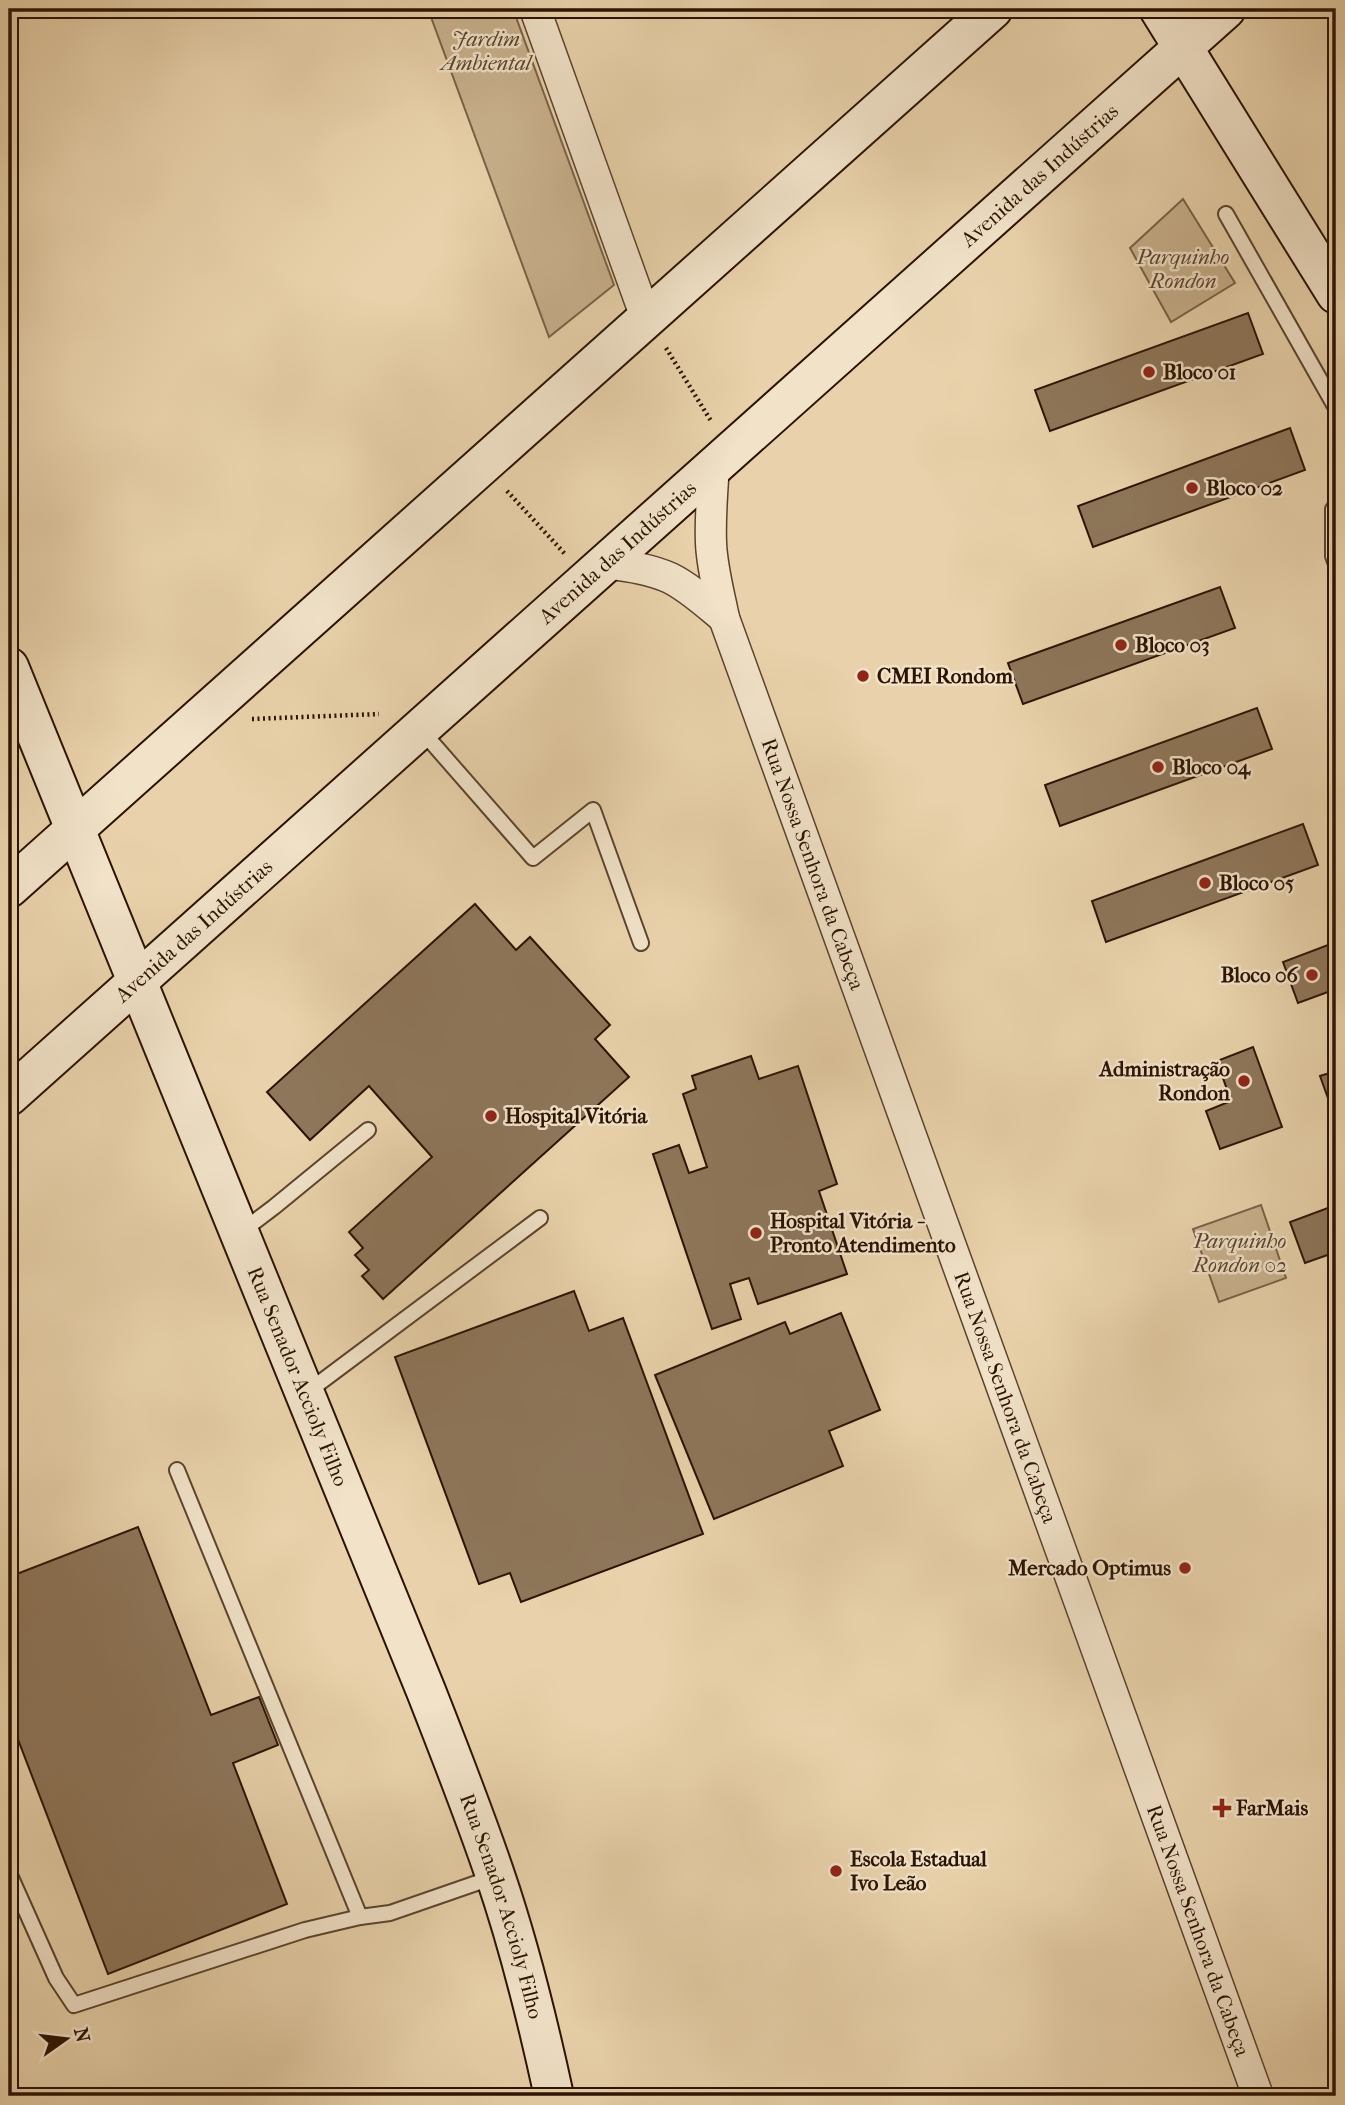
<svg xmlns="http://www.w3.org/2000/svg" width="1345" height="2105" viewBox="0 0 1345 2105" font-family="'IM FELL French Canon',serif">
	<style>
		.green { fill: #c9b28e; stroke: #7a6248; stroke-width: 2 }
		.building { fill: #8e765a; stroke: #2b1303; stroke-width: 2 }
		.lines { fill: none; stroke-linecap: round; stroke-linejoin: round }
		.lane-casing { stroke: #5a432d; stroke-width: 18 }
		.street-casing { stroke: #5a432d; stroke-width: 33 }
		.secondary-casing { stroke: #2b1303; stroke-width: 42 }
		.path { stroke: #2b1303; stroke-width: 4.5; stroke-dasharray: 2 3.5; stroke-linecap: butt }
		.lane { stroke: #f1e2c8; stroke-width: 14 }
		.street { stroke: #f1e2c8; stroke-width: 30 }
		.secondary { stroke: #f1e2c8; stroke-width: 38 }
		.poi-dot { fill: #8f2418; stroke: #f1e2c8; stroke-width: 2.5 }
		.labels { text-anchor: middle; dominant-baseline: central; stroke-width: 5; stroke-linejoin: round; paint-order: stroke }
		.park-label { font-size: 21px; font-style: italic; fill: #5a432d; stroke: #f1e2c8 }
		.street-label { font-size: 21px; fill: #2b1303; stroke: #f1e2c8 }
		.poi-label { font-size: 21px; font-weight: bold; fill: #2b1303; stroke: #f1e2c8; text-anchor: start }
	</style>
	<rect width="100%" height="100%" fill="#e9d2ab"/>
	<filter id="stains"><feTurbulence type="fractalNoise" baseFrequency=".00286" numOctaves="4"/><feColorMatrix values="0 0 0 0 .2 0 0 0 0 .09 0 0 0 0 .02 0 0 0 .5 -.17"/></filter>
	<radialGradient id="worn" r=".72"><stop offset=".6" stop-color="#630" stop-opacity="0"/><stop offset="1" stop-color="#630" stop-opacity=".3"/></radialGradient>
	<!-- green -->
	<g class="green">
		<path d="M 428,9 L 513,9 L 614,285 L 549,337 Z"/>
		<path d="M 1183,199 L 1235,283 L 1171,322 L 1130,248 Z"/>
		<path d="M 1261,1205 L 1286,1278 L 1219,1302 L 1193,1229 Z"/>
	</g>
	<!-- building -->
	<g class="building">
		<path d="M 1248,313 L 1263,354 L 1050,431 L 1035,390 Z"/>
		<path d="M 1290,428 L 1305,470 L 1093,547 L 1078,506 Z"/>
		<path d="M 1220,587 L 1235,628 L 1023,704 L 1008,663 Z"/>
		<path d="M 1257,708 L 1272,749 L 1060,826 L 1045,785 Z"/>
		<path d="M 1303,824 L 1318,865 L 1106,942 L 1092,901 Z"/>
		<path d="M 475,904 L 516,950 L 530,937 L 610,1025 L 595,1039 L 629,1077 L 383,1299 L 362,1276 L 369,1270 L 355,1255 L 363,1248 L 349,1232 L 432,1157 L 369,1086 L 310,1140 L 267,1092 Z"/>
		<path d="M 1336,942 L 1336,989 L 1298,1003 L 1283,962 Z"/>
		<path d="M 1253,1047 L 1282,1127 L 1220,1149 L 1206,1111 L 1231,1101 L 1217,1061 Z"/>
		<path d="M 751,1056 L 759,1079 L 798,1066 L 837,1184 L 819,1191 L 847,1274 L 758,1304 L 749,1278 L 730,1284 L 741,1319 L 712,1329 L 653,1154 L 679,1145 L 689,1173 L 707,1167 L 683,1094 L 696,1089 L 692,1076 Z"/>
		<path d="M 1336,1071 L 1336,1117 L 1335,1118 L 1320,1076 Z"/>
		<path d="M 1336,1205 L 1336,1252 L 1305,1263 L 1290,1222 Z"/>
		<path d="M 574,1291 L 589,1331 L 623,1318 L 703,1534 L 521,1602 L 510,1573 L 479,1584 L 395,1357 Z"/>
		<path d="M 841,1313 L 880,1410 L 829,1431 L 843,1466 L 714,1519 L 655,1375 L 785,1322 L 790,1334 Z"/>
		<path d="M 138,1527 L 211,1715 L 259,1697 L 278,1745 L 233,1763 L 287,1904 L 108,1974 L 9,1716 L 9,1577 Z"/>
	</g>
	<g class="lines">
		<!-- lane casing -->
		<g class="lane-casing">
			<g id="lane">
				<path d="M 1226,214 L 1336,408"/>
				<path d="M 1333,509 L 1333,556 L 1336,564"/>
				<path d="M 421,730 L 533,858 L 593,810 L 641,943"/>
				<path d="M 241,1232 L 274,1207 L 368,1130"/>
				<path d="M 306,1393 L 540,1218"/>
				<path d="M 177,1470 L 360,1917"/>
				<path d="M 9,1873 L 56,1978 L 74,2005 L 305,1930 L 360,1917 L 390,1913 L 494,1877"/>
			</g>
		</g>
		<!-- street casing -->
		<g class="street-casing">
			<g id="street">
				<path d="M 535,9 L 646,318"/>
				<path id="s1" d="M 714,466 C 712,492 710,517 711,543 C 712,568 719,593 724,618 L 1258,2096"/>
				<path d="M 606,563 C 627,566 650,569 670,578 C 690,588 707,604 724,618"/>
			</g>
		</g>
		<!-- secondary casing -->
		<g class="secondary-casing">
			<g id="secondary">
				<path d="M 1159,9 L 1336,294"/>
				<path id="s2" d="M 9,667 L 426,1691 C 450,1752 474,1813 495,1875 C 520,1948 538,2022 554,2096"/>
				<path d="M 9,888 L 993,9"/>
				<path id="s3" d="M 9,1096 L 1226,9"/>
			</g>
		</g>
		<!-- path -->
		<g class="path">
			<path d="M 666,348 L 711,421"/>
			<path d="M 507,491 L 565,554"/>
			<path d="M 252,719 L 379,714"/>
		</g>
		<!-- lane -->
		<use href="#lane" class="lane"/>
		<!-- street -->
		<use href="#street" class="street"/>
		<!-- secondary -->
		<use href="#secondary" class="secondary"/>
	</g>
	<!-- markers -->
	<g class="poi-dot">
		<circle cx="1149" cy="372" r="7"/>
		<circle cx="1192" cy="488" r="7"/>
		<circle cx="1121" cy="645" r="7"/>
		<circle cx="863" cy="676" r="7"/>
		<circle cx="1158" cy="767" r="7"/>
		<circle cx="1205" cy="883" r="7"/>
		<circle cx="1312" cy="975" r="7"/>
		<circle cx="1244" cy="1081" r="7"/>
		<circle cx="491" cy="1116" r="7"/>
		<circle cx="756" cy="1233" r="7"/>
		<circle cx="1185" cy="1568" r="7"/>
		<path d="M1218.5 1797.5h7v7h7v7h-7v7h-7v-7h-7v-7h7z"/>
		<circle cx="836" cy="1871" r="7"/>
	</g>
	<g class="labels">
		<!-- park labels -->
		<g class="park-label">
			<text x="486" y="39">Jardim<tspan x="486" dy="24">Ambiental</tspan></text>
			<text x="1183" y="257">Parquinho<tspan x="1183" dy="24">Rondon</tspan></text>
			<text x="1240" y="1241">Parquinho<tspan x="1240" dy="24">Rondon 02</tspan></text>
		</g>
		<!-- street labels -->
		<g class="street-label">
			<text stroke="none"><textPath href="#s3" startOffset="1382">Avenida das Indústrias</textPath></text>
			<text stroke="none"><textPath href="#s3" startOffset="816">Avenida das Indústrias</textPath></text>
			<text stroke="none"><textPath href="#s1" startOffset="415">Rua Nossa Senhora da Cabeça</textPath></text>
			<text stroke="none"><textPath href="#s3" startOffset="248">Avenida das Indústrias</textPath></text>
			<text stroke="none"><textPath href="#s2" startOffset="766">Rua Senador Accioly Filho</textPath></text>
			<text stroke="none"><textPath href="#s1" startOffset="982">Rua Nossa Senhora da Cabeça</textPath></text>
			<text stroke="none"><textPath href="#s2" startOffset="1334">Rua Senador Accioly Filho</textPath></text>
			<text stroke="none"><textPath href="#s1" startOffset="1549">Rua Nossa Senhora da Cabeça</textPath></text>
		</g>
		<!-- poi labels -->
		<g class="poi-label">
			<text x="1163" y="372">Bloco 01</text>
			<text x="1206" y="488">Bloco 02</text>
			<text x="1135" y="645">Bloco 03</text>
			<text x="877" y="676">CMEI Rondom</text>
			<text x="1172" y="767">Bloco 04</text>
			<text x="1219" y="883">Bloco 05</text>
			<text x="1298" y="975" text-anchor="end">Bloco 06</text>
			<text x="1230" y="1069" text-anchor="end">Administração<tspan x="1230" dy="24">Rondon</tspan></text>
			<text x="505" y="1116">Hospital Vitória</text>
			<text x="770" y="1221">Hospital Vitória -<tspan x="770" dy="24">Pronto Atendimento</tspan></text>
			<text x="1171" y="1568" text-anchor="end">Mercado Optimus</text>
			<text x="1236" y="1808">FarMais</text>
			<text x="850" y="1859">Escola Estadual<tspan x="850" dy="24">Ivo Leão</tspan></text>
		</g>
	</g>
	<!-- margin -->
	<rect width="1345" height="2105" fill="none" stroke="#e9d2ab" stroke-width="35"/>
	<rect x="10" y="10" width="1324" height="2084" fill="none" stroke="#2b1303" stroke-width="3.5"/>
	<rect x="18" y="18" width="1310" height="2070" fill="none" stroke="#2b1303" stroke-width="2"/>
	<!-- north arrow -->
	<g transform="translate(66 2039) rotate(76)" stroke="#f1e2c8" stroke-width="5" paint-order="stroke">
	<path d="M0-5L12 26L0 18L-12 26Z" fill="#2b1303"/>
	<text y="-10" font-size="19" font-weight="bold" text-anchor="middle" fill="#2b1303">N</text>
	</g>
	<rect width="100%" height="100%" filter="url(#stains)"/>
	<rect width="100%" height="100%" fill="url(#worn)"/>
</svg>
